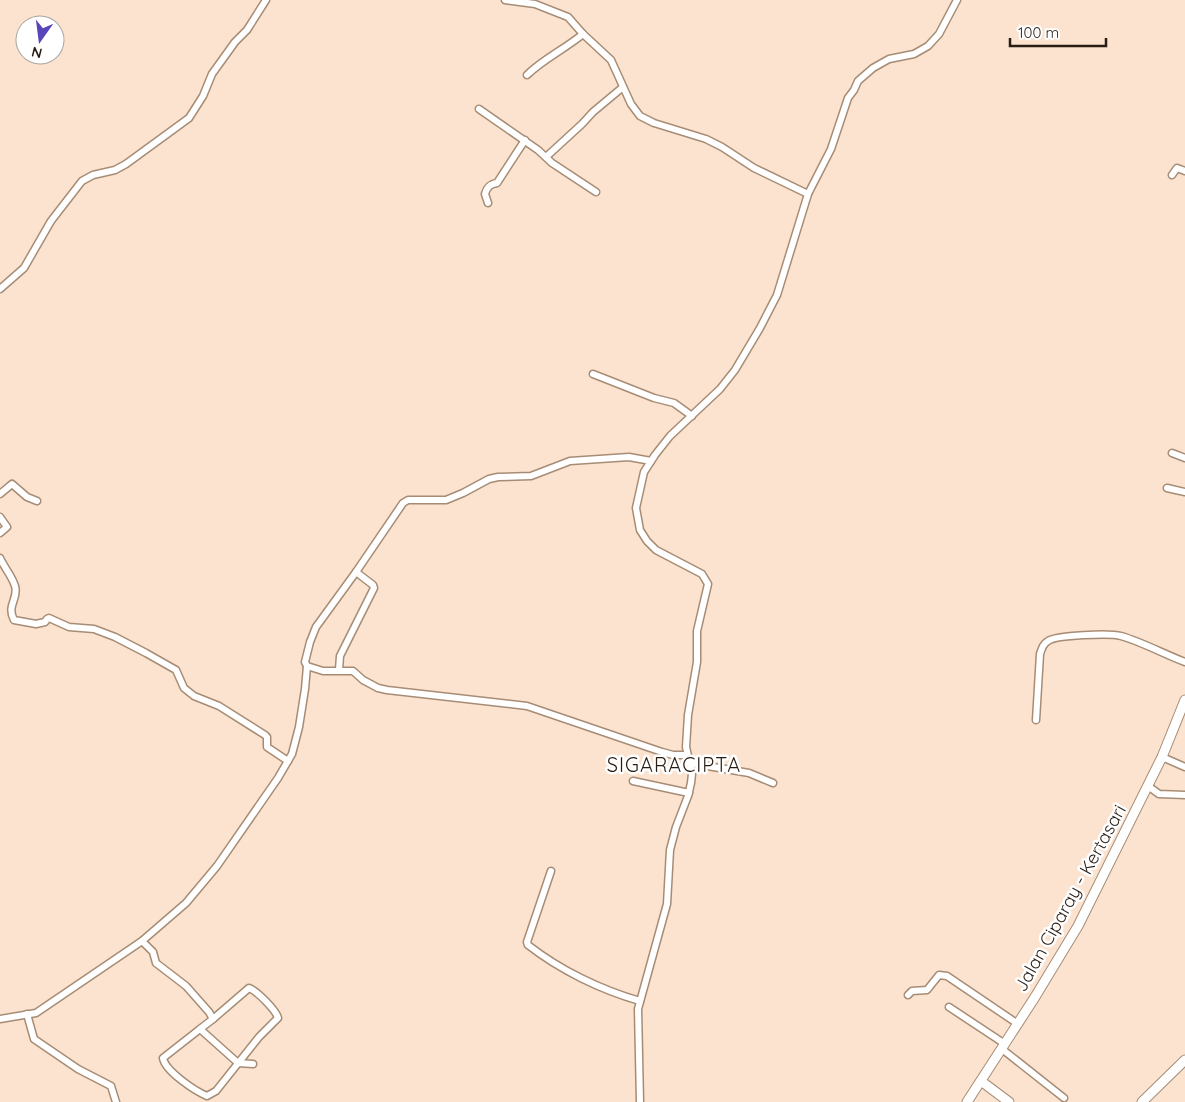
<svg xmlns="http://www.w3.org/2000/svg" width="1185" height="1102" viewBox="0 0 1185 1102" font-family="Quicksand,sans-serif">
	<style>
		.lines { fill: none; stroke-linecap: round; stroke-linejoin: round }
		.street-casing { stroke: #a78c75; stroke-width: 9 }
		.secondary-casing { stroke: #a78c75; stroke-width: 11 }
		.street { stroke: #fff; stroke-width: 6 }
		.secondary { stroke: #fff; stroke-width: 9 }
		.labels { text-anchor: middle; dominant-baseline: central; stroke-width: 5; stroke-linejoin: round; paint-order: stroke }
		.street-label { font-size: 18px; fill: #281d14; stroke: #fff }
		.quarter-label { font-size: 20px; letter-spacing: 1px; fill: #281d14; stroke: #fff }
	</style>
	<rect width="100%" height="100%" fill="#fbe3cf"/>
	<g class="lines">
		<!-- street casing -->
		<g class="street-casing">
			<g id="street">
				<path d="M 505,0 L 535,4 L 568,17 L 583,34 L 611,60 L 631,104 L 640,116 L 654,123 L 706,139 L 722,147 L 754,168 L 808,194"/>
				<path d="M 527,75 C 543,59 565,49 583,34"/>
				<path d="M 479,109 L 538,150 L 552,163 L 596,192"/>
				<path d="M 546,157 L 582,124 L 593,112 L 623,87"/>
				<path d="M 1172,175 L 1177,168 L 1185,171"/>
				<path d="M 488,203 L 485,194 C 487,187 490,184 497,183 L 525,140"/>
				<path d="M 0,289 L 24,268 L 51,221 L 82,181 L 93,175 L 115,170 L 126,164 L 189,118 L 203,96 L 212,74 L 235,42 L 247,30 L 266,0"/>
				<path d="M 593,374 L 654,398 L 674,403 L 692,416"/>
				<path d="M 1172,453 L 1185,458"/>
				<path d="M 1167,488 L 1185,492"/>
				<path d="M 0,494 L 12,484 L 27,497 L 37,501"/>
				<path d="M 0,517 L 7,527 L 0,533"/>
				<path d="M 0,558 C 4,567 12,576 15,586 C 19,599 6,605 14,620 L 36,624 L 45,622 L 47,619 L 49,618 L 69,627 L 94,629 L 115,637 L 146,653 L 176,670 L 184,688 L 194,696 L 219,706 L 265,735 L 267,737 L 267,747 L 288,761"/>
				<path d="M 307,666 L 323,671 L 353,671 L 363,680 L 378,688 L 387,690 L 527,706 L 662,752 L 673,755 L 687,755"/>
				<path d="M 339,670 L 340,656 L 374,588 L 373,585 L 356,572"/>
				<path d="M 1036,720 L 1040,654 C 1042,648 1043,644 1048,641 C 1056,635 1110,633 1121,636 C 1142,642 1164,654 1185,662"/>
				<path d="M 1162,757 L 1185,767"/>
				<path d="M 690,763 L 749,773 L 773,783"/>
				<path d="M 633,781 L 689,793"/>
				<path d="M 1148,786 L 1159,794 L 1185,795"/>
				<path d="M 551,871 L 527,942 L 528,945 C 560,970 601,990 640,1001"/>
				<path d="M 142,941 L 153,952 L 156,963 L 186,986 L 209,1012 L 213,1019 L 200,1029 L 238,1063 L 253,1064"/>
				<path d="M 908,995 L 912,991 L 927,990 L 939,975 L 947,976 L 1018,1024"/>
				<path d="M 949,1007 L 1005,1044"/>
				<path d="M 27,1014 L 34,1039 L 78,1069 L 111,1086 L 116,1102"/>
				<path d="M 0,1019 L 36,1013 L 142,941 L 186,903 L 217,866 L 278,778 L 292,754 L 299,727 L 305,689 L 307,666 L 305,662 L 310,642 L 316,627 L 356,572 L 403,503 L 408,500 L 446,500 L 463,493 L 489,479 L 498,477 L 531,476 L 570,461 L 629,457 L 651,461"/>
				<path d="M 200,1029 L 163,1058 C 165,1071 195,1091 207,1096 L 216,1091 L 259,1037 L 278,1018 C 276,1010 257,991 249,988 L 213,1019"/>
				<path d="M 1002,1049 L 1064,1098"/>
				<path d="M 640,1102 L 638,1009 L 667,904 L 670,850 L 676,827 L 688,796 L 691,783 L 692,774 L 686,747 L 688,715 L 697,662 L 697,631 L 708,584 L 702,574 L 656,550 L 647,541 L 640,530 L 636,508 L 644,472 L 655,455 L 670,436 L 720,389 L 735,370 L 760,328 L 777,295 L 808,194 L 831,149 L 848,98 L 854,90 L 858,81 L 873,68 L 889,59 L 914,54 L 928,46 L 939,34 L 957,0"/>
			</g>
		</g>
		<!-- secondary casing -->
		<g class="secondary-casing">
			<g id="secondary">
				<path d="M 981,1081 L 1009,1102"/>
				<path d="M 967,1102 L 1035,997 L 1078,926 L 1162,757 L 1185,700"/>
				<path d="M 1142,1102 L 1185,1060"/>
			</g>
		</g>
		<!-- street -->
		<use href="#street" class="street"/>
		<!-- secondary -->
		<use href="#secondary" class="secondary"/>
	</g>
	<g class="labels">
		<!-- street labels -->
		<g class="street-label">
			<text transform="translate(1070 898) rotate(-61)">Jalan Ciparay - Kertasari</text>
		</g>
		<!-- quarter labels -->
		<g class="quarter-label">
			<text x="674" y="764">SIGARACIPTA</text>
		</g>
	</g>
	<!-- north arrow -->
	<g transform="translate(40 40) rotate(194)"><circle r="24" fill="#ffffff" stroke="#a9a5a1"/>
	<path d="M0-4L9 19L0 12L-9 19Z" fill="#5944bc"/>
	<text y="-8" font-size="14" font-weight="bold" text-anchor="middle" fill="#281d14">N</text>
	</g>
	<!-- scale -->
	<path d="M1010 38v8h96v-8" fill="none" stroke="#281d14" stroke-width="2.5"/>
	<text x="1018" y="38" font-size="15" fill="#281d14" stroke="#ffffff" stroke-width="4" paint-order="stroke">100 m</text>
</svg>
